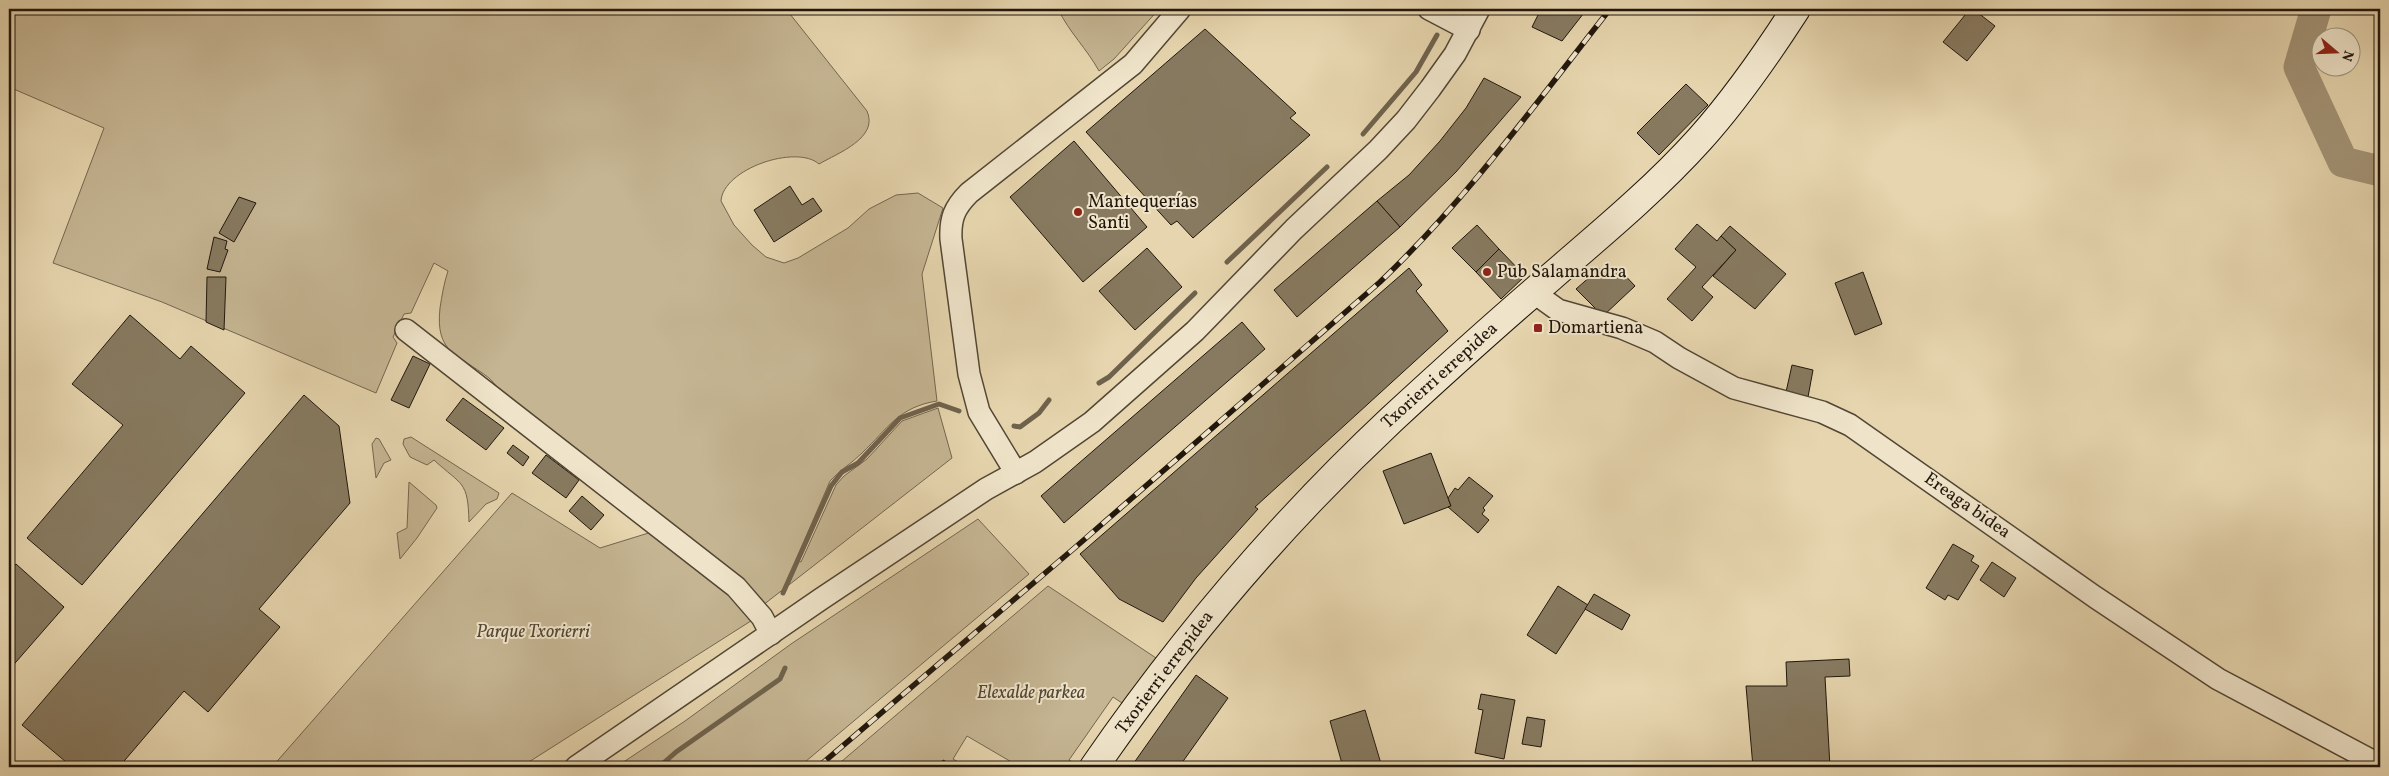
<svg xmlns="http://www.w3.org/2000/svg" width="2389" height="776" viewBox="0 0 2389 776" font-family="Vollkorn,serif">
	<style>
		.green { fill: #c5b592; stroke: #73664f }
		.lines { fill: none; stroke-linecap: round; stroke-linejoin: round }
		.stream { stroke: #6f624c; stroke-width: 5 }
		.river { stroke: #a39477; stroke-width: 31 }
		.building { fill: #877a60; stroke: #21170c }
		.street-casing { stroke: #524634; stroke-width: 24 }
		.secondary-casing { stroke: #21170c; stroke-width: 30 }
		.street { stroke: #efe4ca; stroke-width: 21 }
		.secondary { stroke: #efe4ca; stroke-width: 28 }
		.rail-casing { stroke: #21170c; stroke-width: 5.5 }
		.rail { stroke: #efe4ca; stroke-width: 4; stroke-dasharray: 11; stroke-linecap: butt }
		.poi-dot { fill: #8f2418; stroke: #efe4ca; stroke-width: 2 }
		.labels { text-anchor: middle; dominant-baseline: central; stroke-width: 4; stroke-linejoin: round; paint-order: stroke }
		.poi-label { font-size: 18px; fill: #21170c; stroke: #efe4ca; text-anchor: start }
		.street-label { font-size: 18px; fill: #21170c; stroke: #efe4ca }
		.park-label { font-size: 18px; font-style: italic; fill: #524634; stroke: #efe4ca }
	</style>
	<rect width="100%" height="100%" fill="#e6d5ae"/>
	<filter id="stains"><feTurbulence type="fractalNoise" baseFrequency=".004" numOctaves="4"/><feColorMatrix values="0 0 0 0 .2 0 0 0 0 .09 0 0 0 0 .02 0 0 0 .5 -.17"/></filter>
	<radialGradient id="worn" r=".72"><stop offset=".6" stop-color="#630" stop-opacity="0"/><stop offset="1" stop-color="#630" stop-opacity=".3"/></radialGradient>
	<!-- green -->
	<g class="green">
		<path d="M 9,9 L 786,9 L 867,111 C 879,138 838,153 819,164 C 796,144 723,169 721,201 L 734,225 L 752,245 L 766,257 L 784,263 L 798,258 L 848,228 L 869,209 L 896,195 L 918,193 L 943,208 L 922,274 L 937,401 C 899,407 888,428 862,453 C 852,463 840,470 830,481 L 796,560 L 801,562 L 836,485 L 844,476 L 867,459 L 902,421 L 938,408 L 952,458 L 758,609 L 505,399 C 500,392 495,383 489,378 C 458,354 435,354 440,308 C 442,295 444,283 448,271 L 434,263 L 411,313 L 404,314 L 393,337 L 397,343 L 376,393 L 162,302 L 53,263 L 104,128 L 9,87 Z"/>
		<path d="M 1058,9 L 1159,9 L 1114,59 L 1099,71 C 1087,49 1069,32 1058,9 Z"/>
		<path d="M 411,437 L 499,493 L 497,499 L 486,504 L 469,522 C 468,480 462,486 434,460 L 427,465 L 410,457 L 403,444 L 404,439 Z"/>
		<path d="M 376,438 L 379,439 L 391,460 L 384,463 L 376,478 L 372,444 Z"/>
		<path d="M 409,482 L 436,505 L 437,508 L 417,538 L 400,559 L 397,533 L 407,528 Z"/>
		<path d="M 512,493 L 600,548 L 655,531 L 739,598 L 754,619 L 521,767 L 272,767 Z"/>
		<path d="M 978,519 L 1029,574 L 799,767 L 616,767 L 685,721 L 791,644 Z"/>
		<path d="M 1048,586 L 1159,660 L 1125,705 L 1113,697 L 1069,760 L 1079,767 L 1020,767 L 967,736 L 953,759 L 967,767 L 835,767 Z"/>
	</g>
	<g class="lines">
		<!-- stream -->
		<g class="stream">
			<path d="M 1363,134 L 1416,72 L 1437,35"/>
			<path d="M 1227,262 L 1327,167"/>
			<path d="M 1099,383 L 1109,377 L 1195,293"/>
			<path d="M 1014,426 L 1020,427 L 1039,413 L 1049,400"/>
			<path d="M 783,593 L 831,486 L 842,472 L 858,463 L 900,418 L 939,404 L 959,411"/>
			<path d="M 659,767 L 676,752 L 780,679 L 785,668"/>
		</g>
		<!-- river -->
		<path class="river" d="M 2316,9 L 2299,67 L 2343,162 L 2380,171"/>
	</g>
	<!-- building -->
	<g class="building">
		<path d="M 1541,9 L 1587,9 L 1562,41 L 1532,27 Z"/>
		<path d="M 1970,9 L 1973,9 L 1995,26 L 1967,61 L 1943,42 Z"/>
		<path d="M 1205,29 L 1296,113 L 1290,118 L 1310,135 L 1193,238 L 1177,221 L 1171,225 L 1086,132 Z"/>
		<path d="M 1484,78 L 1521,97 L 1456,172 L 1400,227 L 1377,201 L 1409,175 L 1440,141 L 1466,108 Z"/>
		<path d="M 1686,84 L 1708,105 L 1659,155 L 1637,133 Z"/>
		<path d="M 1074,141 L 1147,227 L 1083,282 L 1010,197 Z"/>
		<path d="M 790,186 L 802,205 L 813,198 L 822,211 L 774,242 L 754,210 Z"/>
		<path d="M 239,197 L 256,203 L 234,242 L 219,233 Z"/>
		<path d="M 1377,201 L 1400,227 L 1297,317 L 1274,290 Z"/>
		<path d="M 1697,224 L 1717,241 L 1721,236 L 1736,250 L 1702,287 L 1713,297 L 1692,321 L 1667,299 L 1696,267 L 1675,249 Z"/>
		<path d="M 1477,225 L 1499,249 L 1476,272 L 1452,248 Z"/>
		<path d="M 1730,226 L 1786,274 L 1755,309 L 1713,276 L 1736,250 L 1721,236 Z"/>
		<path d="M 214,237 L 227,241 L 225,249 L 228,250 L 220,272 L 207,269 Z"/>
		<path d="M 1147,248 L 1182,287 L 1135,330 L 1099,291 Z"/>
		<path d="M 1499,249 L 1525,276 L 1501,299 L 1476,272 Z"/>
		<path d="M 1409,268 L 1422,285 L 1416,291 L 1448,331 L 1255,507 L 1258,509 L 1196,578 L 1163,622 L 1119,599 L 1080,554 Z"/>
		<path d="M 1600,268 L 1609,277 L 1619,269 L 1635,286 L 1603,316 L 1576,289 Z"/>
		<path d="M 1863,272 L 1882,324 L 1855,335 L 1835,283 Z"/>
		<path d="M 207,277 L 226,277 L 224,330 L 206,322 Z"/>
		<path d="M 130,315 L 180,359 L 191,346 L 245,393 L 82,585 L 27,538 L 123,425 L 72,384 Z"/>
		<path d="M 1242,322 L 1265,349 L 1064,523 L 1041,496 Z"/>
		<path d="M 413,356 L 430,364 L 409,408 L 391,400 Z"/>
		<path d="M 1792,365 L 1813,370 L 1808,397 L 1786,392 Z"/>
		<path d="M 304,395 L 339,426 L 350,503 L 259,609 L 280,627 L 208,712 L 184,691 L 119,767 L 72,767 L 22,725 Z"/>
		<path d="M 463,398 L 504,428 L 486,450 L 446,420 Z"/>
		<path d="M 513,445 L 529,457 L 523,466 L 507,453 Z"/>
		<path d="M 1431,453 L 1451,506 L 1404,524 L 1383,471 Z"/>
		<path d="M 546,455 L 579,480 L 566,498 L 532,473 Z"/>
		<path d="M 1469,477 L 1493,496 L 1483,508 L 1485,510 L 1482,514 L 1489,520 L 1478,533 L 1448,507 L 1451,506 L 1448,498 L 1455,488 L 1458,490 Z"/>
		<path d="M 582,496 L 604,515 L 591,530 L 569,511 Z"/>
		<path d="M 1953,544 L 1974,556 L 1971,561 L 1979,566 L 1958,600 L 1948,595 L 1945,600 L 1926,588 Z"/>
		<path d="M 1992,562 L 2016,578 L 2004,597 L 1980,580 Z"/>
		<path d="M 16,564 L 64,607 L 9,670 L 9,572 Z"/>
		<path d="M 1558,586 L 1588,605 L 1556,654 L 1527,635 Z"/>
		<path d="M 1594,594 L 1630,615 L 1622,630 L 1585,609 Z"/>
		<path d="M 1849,659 L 1850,676 L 1825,677 L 1830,767 L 1753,767 L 1746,686 L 1787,686 L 1786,662 Z"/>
		<path d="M 1196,675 L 1228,698 L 1179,767 L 1131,767 Z"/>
		<path d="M 1481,694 L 1515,700 L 1504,759 L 1475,753 L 1483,710 L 1478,709 Z"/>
		<path d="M 1365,710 L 1382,767 L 1343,767 L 1330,721 Z"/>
		<path d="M 1527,717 L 1545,720 L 1541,747 L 1522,744 Z"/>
		<path d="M 943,760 L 956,767 L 939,767 Z"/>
	</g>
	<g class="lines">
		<!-- street casing -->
		<g class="street-casing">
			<g id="street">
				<path d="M 1429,9 L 1469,30"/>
				<path d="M 1533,292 L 1558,310 L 1622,328 L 1655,342 L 1679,358 L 1734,388 L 1822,412 L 1850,425 L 2095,597 L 2218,679 L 2380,765"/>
				<path d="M 406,330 L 736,587 L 762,617 L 771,634"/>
				<path d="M 1016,473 L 979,412 L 969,374 L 951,239 C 950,219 954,208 969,193 L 1133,64 L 1180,9"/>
				<path d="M 576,767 L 821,599 L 986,489 L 1035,462 L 1092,422 L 1195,331 L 1294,229 L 1378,150 L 1406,120 L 1430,89 L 1455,54 L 1479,9"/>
			</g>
		</g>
		<!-- secondary casing -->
		<g class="secondary-casing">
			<path id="secondary" d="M 1094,767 C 1181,641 1280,524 1392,419 C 1444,371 1497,323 1551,277 C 1602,233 1655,189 1700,139 C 1736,99 1767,54 1796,9"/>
		</g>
		<!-- street -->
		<use href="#street" class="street"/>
		<!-- secondary -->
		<use href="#secondary" class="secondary"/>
		<!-- rail casing -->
		<g class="rail-casing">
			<path id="rail" d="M 818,767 L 1078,545 L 1380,282 C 1467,199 1536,103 1610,9"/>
		</g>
		<!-- rail -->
		<use href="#rail" class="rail"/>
	</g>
	<!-- markers -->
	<g class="poi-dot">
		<circle cx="1078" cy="212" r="5"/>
		<circle cx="1487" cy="272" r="5"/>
		<rect x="1533" y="323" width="10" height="10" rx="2.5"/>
	</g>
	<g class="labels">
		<!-- poi labels -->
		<g class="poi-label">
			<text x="1088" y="202">Mantequerías<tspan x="1088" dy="21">Santi</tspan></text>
			<text x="1497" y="272">Pub Salamandra</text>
			<text x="1548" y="328">Domartiena</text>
		</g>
		<!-- street labels -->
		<g class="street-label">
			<text transform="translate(1440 376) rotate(-42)">Txorierri errepidea</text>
			<text transform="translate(1967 506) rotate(35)">Ereaga bidea</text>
			<text transform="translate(1165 673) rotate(-53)">Txorierri errepidea</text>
		</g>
		<!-- park labels -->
		<g class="park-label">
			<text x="533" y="632">Parque Txorierri</text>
			<text x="1031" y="693">Elexalde parkea</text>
		</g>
	</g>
	<!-- margin -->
	<rect width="2389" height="776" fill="none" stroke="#e6d5ae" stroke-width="30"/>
	<rect x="10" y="10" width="2369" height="756" fill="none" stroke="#21170c" stroke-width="2.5"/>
	<rect x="15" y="15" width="2359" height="746" fill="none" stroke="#21170c"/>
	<!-- north arrow -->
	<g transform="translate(2336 52) rotate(109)"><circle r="24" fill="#efe4ca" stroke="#9d927e"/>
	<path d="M0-4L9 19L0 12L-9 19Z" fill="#8f2418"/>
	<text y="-8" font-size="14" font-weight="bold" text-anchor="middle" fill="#21170c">N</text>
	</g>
	<rect width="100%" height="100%" filter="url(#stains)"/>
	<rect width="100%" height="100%" fill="url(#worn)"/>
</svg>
